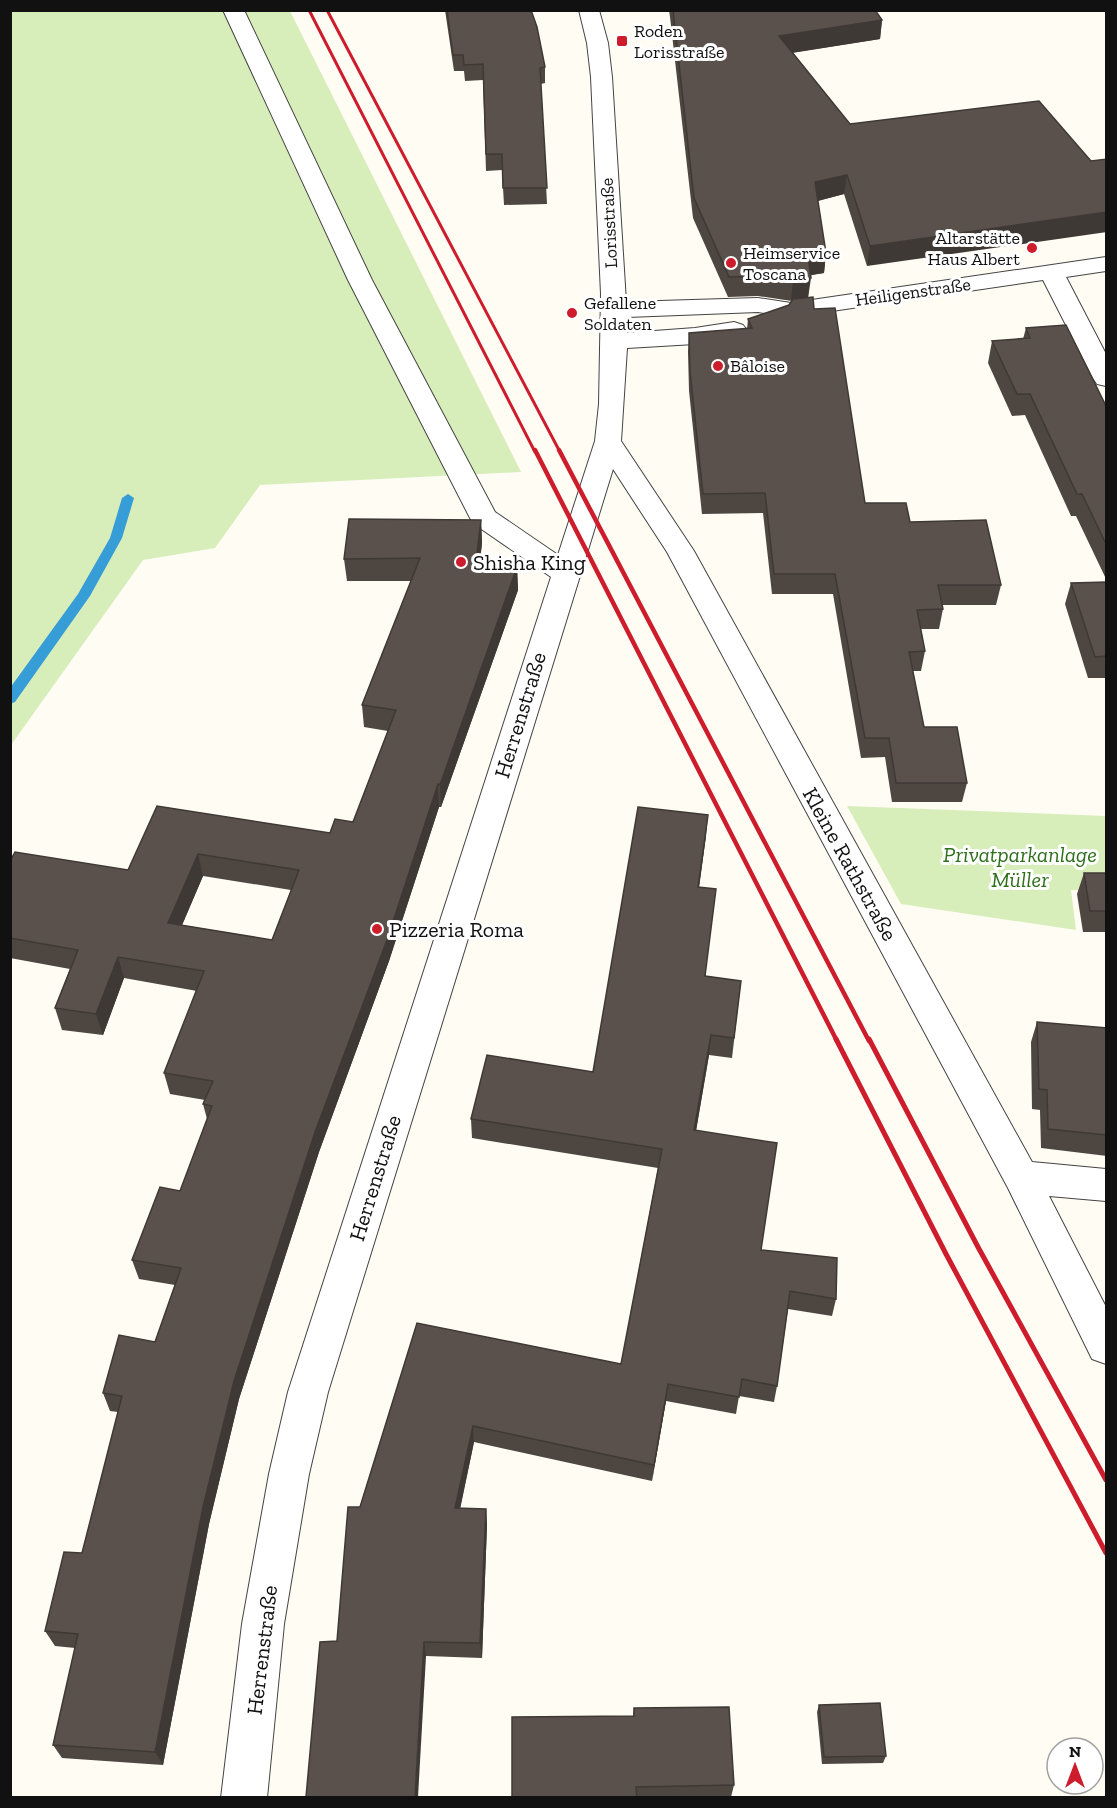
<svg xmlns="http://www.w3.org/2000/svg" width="1117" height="1808" viewBox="0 0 1117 1808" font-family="'Zilla Slab',serif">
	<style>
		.green { fill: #d7eeba }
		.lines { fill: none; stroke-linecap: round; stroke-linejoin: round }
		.stream { fill: #369dd7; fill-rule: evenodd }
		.minor-casing { stroke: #444; stroke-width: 2 }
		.minor { fill: #fff; fill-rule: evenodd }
		.rail-far2 { stroke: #cd1d2c; stroke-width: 3 }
		.rail-far1 { stroke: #cd1d2c; stroke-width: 4.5 }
		.rail { stroke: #cd1d2c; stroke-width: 5 }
		.wall { fill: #4d4641; fill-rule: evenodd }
		.shaded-wall { fill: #3f3935 }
		.building { fill: #5a514c; stroke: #3f3935; stroke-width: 1.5; fill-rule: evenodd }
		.poi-dot { fill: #cd1d2c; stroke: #fff; stroke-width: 2 }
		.labels { text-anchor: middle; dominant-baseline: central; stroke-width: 6; stroke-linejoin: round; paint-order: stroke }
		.far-poi-label { font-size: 18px; fill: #111; stroke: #fff; text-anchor: start }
		.far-street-label { font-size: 18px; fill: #111; stroke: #fff }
		.poi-label { font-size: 22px; fill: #111; stroke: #fff; text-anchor: start }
		.street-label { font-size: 22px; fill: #111; stroke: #fff }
		.park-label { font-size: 22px; font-style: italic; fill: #2f6f1a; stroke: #fff }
	</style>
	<rect width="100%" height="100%" fill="#fffcf4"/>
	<!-- green -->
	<g class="green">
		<path d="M 11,11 L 290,11 L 521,472 L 260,485 L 215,548 L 143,560 L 11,745 Z"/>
		<path d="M 847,806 L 1106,816 L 1106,891 L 1071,890 L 1076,930 L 901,904 Z"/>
	</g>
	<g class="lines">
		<!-- stream -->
		<path class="stream" d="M 128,494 L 134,498 L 122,538 L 90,596 L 15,702 L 10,704 L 10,688 L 78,594 L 110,538 L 122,498 Z"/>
		<!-- minor casing -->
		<g class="minor-casing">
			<path id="minor" d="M 223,10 L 244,10 L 372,280 L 495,512 L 558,555 L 595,441 L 599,404 L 601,294 L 591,77 L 587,43 L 579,10 L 599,10 L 608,43 L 612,77 L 626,302 L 758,298 L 791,303 L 1106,257 L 1106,271 L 1066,277 L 1106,354 L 1106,386 L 1097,384 L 1093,378 L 1043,280 L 791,317 L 758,312 L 627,317 L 627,333 L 695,328 L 734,322 L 743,325 L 747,330 L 743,335 L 695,344 L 627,348 L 621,441 L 694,551 L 1032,1162 L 1106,1169 L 1106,1201 L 1049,1196 L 1106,1307 L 1106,1364 L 1092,1359 L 1008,1188 L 667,552 L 613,469 L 328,1392 L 309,1474 L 284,1624 L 267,1798 L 221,1798 L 242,1624 L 269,1474 L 288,1392 L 551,577 L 474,524 L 470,518 L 348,280 Z"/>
		</g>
		<!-- minor -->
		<use href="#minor" class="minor"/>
		<!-- rail-far2 -->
		<g class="rail-far2">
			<path d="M 309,10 L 535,452"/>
			<path d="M 327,10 L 560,452"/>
		</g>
		<!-- rail-far1 -->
		<g class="rail-far1">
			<path d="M 535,450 L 837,1041"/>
			<path d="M 559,450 L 869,1041"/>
		</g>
		<!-- rail -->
		<g class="rail">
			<path d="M 836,1039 L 946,1254 L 1106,1553"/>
			<path d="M 869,1039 L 978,1247 L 1106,1480"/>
		</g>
	</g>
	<!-- wall -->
	<g class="wall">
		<path d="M 445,10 L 531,10 L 545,67 L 545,83 L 541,84 L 547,204 L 504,205 L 502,170 L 486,171 L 483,80 L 465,81 L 464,71 L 454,71 Z"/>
		<path d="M 669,10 L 875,10 L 882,20 L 880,39 L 792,53 L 850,124 L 1039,101 L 867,266 L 844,194 L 818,201 L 826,253 L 824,273 L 810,275 L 808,297 L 814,309 L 865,503 L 910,522 L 1001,585 L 996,605 L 942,605 L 943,609 L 939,629 L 921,629 L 925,651 L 921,671 L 913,671 L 924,727 L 967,783 L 962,802 L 892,802 L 885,757 L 861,758 L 833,594 L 772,594 L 763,513 L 702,514 L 689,391 L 688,352 L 689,333 L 747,329 L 748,319 L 789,305 L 792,301 L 758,296 L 728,297 L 693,218 L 670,17 Z"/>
		<path d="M 1026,328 L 1107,408 L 1107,581 L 1076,516 L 1071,516 L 1025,415 L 1012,416 L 988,363 L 992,341 L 1023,339 Z"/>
		<path d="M 481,520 L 482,543 L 480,562 L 517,567 L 518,590 L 441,807 L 439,807 L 389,961 L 319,1152 L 239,1399 L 209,1524 L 163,1765 L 62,1758 L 53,1745 L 75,1648 L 55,1646 L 45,1631 L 82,1553 L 118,1412 L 110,1411 L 103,1393 L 155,1342 L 175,1285 L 139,1279 L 132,1260 L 180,1191 L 207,1119 L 203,1104 L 205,1100 L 170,1094 L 164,1073 L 197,991 L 124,978 L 103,1035 L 62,1030 L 55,1008 L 70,969 L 10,958 L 10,861 L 128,870 L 157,806 L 330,833 L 353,822 L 388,731 L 364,727 L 362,705 L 411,581 L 347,581 L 344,559 ZM 203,876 L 291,890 L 272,940 L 182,925 Z"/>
		<path d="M 1107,582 L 1107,678 L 1088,678 L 1065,604 L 1071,583 Z"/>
		<path d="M 706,836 L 699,888 L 706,976 L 741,981 L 732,1058 L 709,1055 L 696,1130 L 761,1250 L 836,1299 L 832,1316 L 788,1309 L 777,1386 L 774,1402 L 739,1396 L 736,1414 L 666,1401 L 652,1481 L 474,1442 L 460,1508 L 486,1509 L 487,1525 L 482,1658 L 426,1656 L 337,1641 L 360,1507 L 417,1323 L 621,1364 L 658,1168 L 472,1138 L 471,1119 L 593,1072 Z"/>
		<path d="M 1084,873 L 1107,873 L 1107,932 L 1083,932 L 1077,894 Z"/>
		<path d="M 1037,1022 L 1107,1028 L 1107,1156 L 1041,1148 L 1040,1110 L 1032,1109 L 1031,1042 Z"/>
		<path d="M 819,1705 L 886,1756 L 883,1763 L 822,1764 L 817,1712 Z"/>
		<path d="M 634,1708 L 734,1785 L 731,1797 L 512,1797 L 633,1716 Z"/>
	</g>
	<!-- shaded-wall -->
	<g class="shaded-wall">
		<path d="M 882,20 L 880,39 L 777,55 L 779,36 Z"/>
		<path d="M 847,175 L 844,194 L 813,202 L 815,182 Z"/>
		<path d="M 1107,212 L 1107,232 L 867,266 L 870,246 Z"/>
		<path d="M 826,253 L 824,273 L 806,276 L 808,256 Z"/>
		<path d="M 811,278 L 808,298 L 791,301 L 793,281 Z"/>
		<path d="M 481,520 L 482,543 L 477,584 L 476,561 Z"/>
		<path d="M 517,567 L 518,590 L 441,807 L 440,785 Z"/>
		<path d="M 438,784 L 439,807 L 389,961 L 319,1152 L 239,1399 L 209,1524 L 163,1765 L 155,1752 L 203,1507 L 234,1381 L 315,1132 Z"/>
		<path d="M 708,815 L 706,836 L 696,908 L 698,887 Z"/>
		<path d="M 198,854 L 203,876 L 174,944 L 168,923 Z"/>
		<path d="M 118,957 L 124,978 L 103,1035 L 96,1014 Z"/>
		<path d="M 711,1035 L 709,1055 L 693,1149 L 694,1130 Z"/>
		<path d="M 668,1384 L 666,1401 L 652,1481 L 654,1465 Z"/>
		<path d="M 473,1426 L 474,1442 L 457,1524 L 455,1508 Z"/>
		<path d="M 486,1509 L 487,1525 L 482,1658 L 480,1643 Z"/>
		<path d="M 424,1642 L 426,1656 L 418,1797 L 415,1797 Z"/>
	</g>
	<!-- building -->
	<g class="building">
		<path d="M 447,10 L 531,10 L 537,27 L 545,67 L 540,68 L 547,188 L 503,188 L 502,154 L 486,154 L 483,64 L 464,65 L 463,55 L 453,55 Z"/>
		<path d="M 673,10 L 875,10 L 882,20 L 779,36 L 850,124 L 1039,101 L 1091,161 L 1107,159 L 1107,212 L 870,246 L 847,175 L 815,182 L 826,253 L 808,256 L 811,278 L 793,281 L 760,276 L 729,277 L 694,198 Z"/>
		<path d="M 813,297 L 814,309 L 835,308 L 865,503 L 906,503 L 910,522 L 986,520 L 1001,585 L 938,585 L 943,609 L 917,610 L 925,651 L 909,652 L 924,727 L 957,727 L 967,783 L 896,783 L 889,738 L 865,738 L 835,574 L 774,574 L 765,493 L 703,494 L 690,371 L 689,333 L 752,328 L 748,319 L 789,305 L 793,299 Z"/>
		<path d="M 1066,325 L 1107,408 L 1107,546 L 1082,494 L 1077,494 L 1030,394 L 1017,394 L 992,341 L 1030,338 L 1026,328 Z"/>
		<path d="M 349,519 L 481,520 L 476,561 L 517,567 L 440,785 L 438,784 L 387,940 L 315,1132 L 234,1381 L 203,1507 L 155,1752 L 53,1745 L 78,1634 L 45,1631 L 64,1552 L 82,1553 L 122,1396 L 103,1393 L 119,1335 L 155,1342 L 181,1268 L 132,1260 L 160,1187 L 180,1191 L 212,1106 L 203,1104 L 213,1081 L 164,1073 L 204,971 L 118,957 L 96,1014 L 55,1008 L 78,950 L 10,938 L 10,861 L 15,852 L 128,870 L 157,806 L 330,833 L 335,819 L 353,822 L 396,710 L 362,705 L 420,558 L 344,559 ZM 198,854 L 299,870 L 272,940 L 168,923 Z"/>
		<path d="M 1107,582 L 1107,656 L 1095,657 L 1071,583 Z"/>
		<path d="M 638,807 L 708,815 L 698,887 L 716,889 L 705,976 L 741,981 L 734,1038 L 711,1035 L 694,1130 L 777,1143 L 761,1250 L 837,1258 L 836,1299 L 790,1291 L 777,1386 L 742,1379 L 739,1397 L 668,1384 L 654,1465 L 473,1426 L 455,1508 L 486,1509 L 480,1643 L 424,1642 L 415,1797 L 306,1797 L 320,1642 L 337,1641 L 348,1507 L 360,1507 L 417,1323 L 621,1364 L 662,1149 L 471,1119 L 487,1055 L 593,1072 Z"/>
		<path d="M 1084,873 L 1107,873 L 1107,911 L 1090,911 Z"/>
		<path d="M 1037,1022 L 1107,1028 L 1107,1135 L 1048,1129 L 1047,1090 L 1039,1089 Z"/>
		<path d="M 880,1703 L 886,1756 L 824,1757 L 819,1705 Z"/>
		<path d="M 729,1707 L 734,1785 L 636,1787 L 637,1797 L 512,1797 L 512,1717 L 634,1716 L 634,1708 Z"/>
	</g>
	<!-- markers -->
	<g class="poi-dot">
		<rect x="616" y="35" width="12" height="12" rx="3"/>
		<circle cx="1032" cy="248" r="6"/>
		<circle cx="731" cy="263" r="6"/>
		<circle cx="572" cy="313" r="6"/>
		<circle cx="718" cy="366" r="6"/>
		<circle cx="461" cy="562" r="6"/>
		<circle cx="377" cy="929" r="6"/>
	</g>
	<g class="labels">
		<!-- far-poi labels -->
		<g class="far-poi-label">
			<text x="634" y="31">Roden<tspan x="634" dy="21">Lorisstraße</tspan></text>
			<text x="1020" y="238" text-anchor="end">Altarstätte<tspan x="1020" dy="21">Haus Albert</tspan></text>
			<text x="743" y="253">Heimservice<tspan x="743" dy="21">Toscana</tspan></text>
			<text x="584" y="303">Gefallene<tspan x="584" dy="21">Soldaten</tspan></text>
			<text x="730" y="366">Bâloise</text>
		</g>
		<!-- far-street labels -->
		<g class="far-street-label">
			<text transform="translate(609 223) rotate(-93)">Lorisstraße</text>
			<text transform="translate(913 292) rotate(-8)">Heiligenstraße</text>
		</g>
		<!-- poi labels -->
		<g class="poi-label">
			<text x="473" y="562">Shisha King</text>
			<text x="389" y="929">Pizzeria Roma</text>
		</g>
		<!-- street labels -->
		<g class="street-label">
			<text transform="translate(520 715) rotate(-73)">Herrenstraße</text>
			<text transform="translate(850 864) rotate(61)">Kleine Rathstraße</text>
			<text transform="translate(375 1178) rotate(-73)">Herrenstraße</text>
			<text transform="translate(262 1650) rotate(-83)">Herrenstraße</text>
		</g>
		<!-- park labels -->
		<g class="park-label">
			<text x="1020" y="854">Privatparkanlage<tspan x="1020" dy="25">Müller</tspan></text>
		</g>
	</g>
	<!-- border -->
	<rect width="1117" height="1808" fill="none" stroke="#111111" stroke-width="24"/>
	<!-- north arrow -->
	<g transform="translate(1075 1766)"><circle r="28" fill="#ffffff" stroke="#a0a0a0" stroke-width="1.5"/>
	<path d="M0-4.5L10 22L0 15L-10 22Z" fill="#cd1d2c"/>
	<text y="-9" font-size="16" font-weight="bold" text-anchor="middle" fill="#111111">N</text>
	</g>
</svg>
